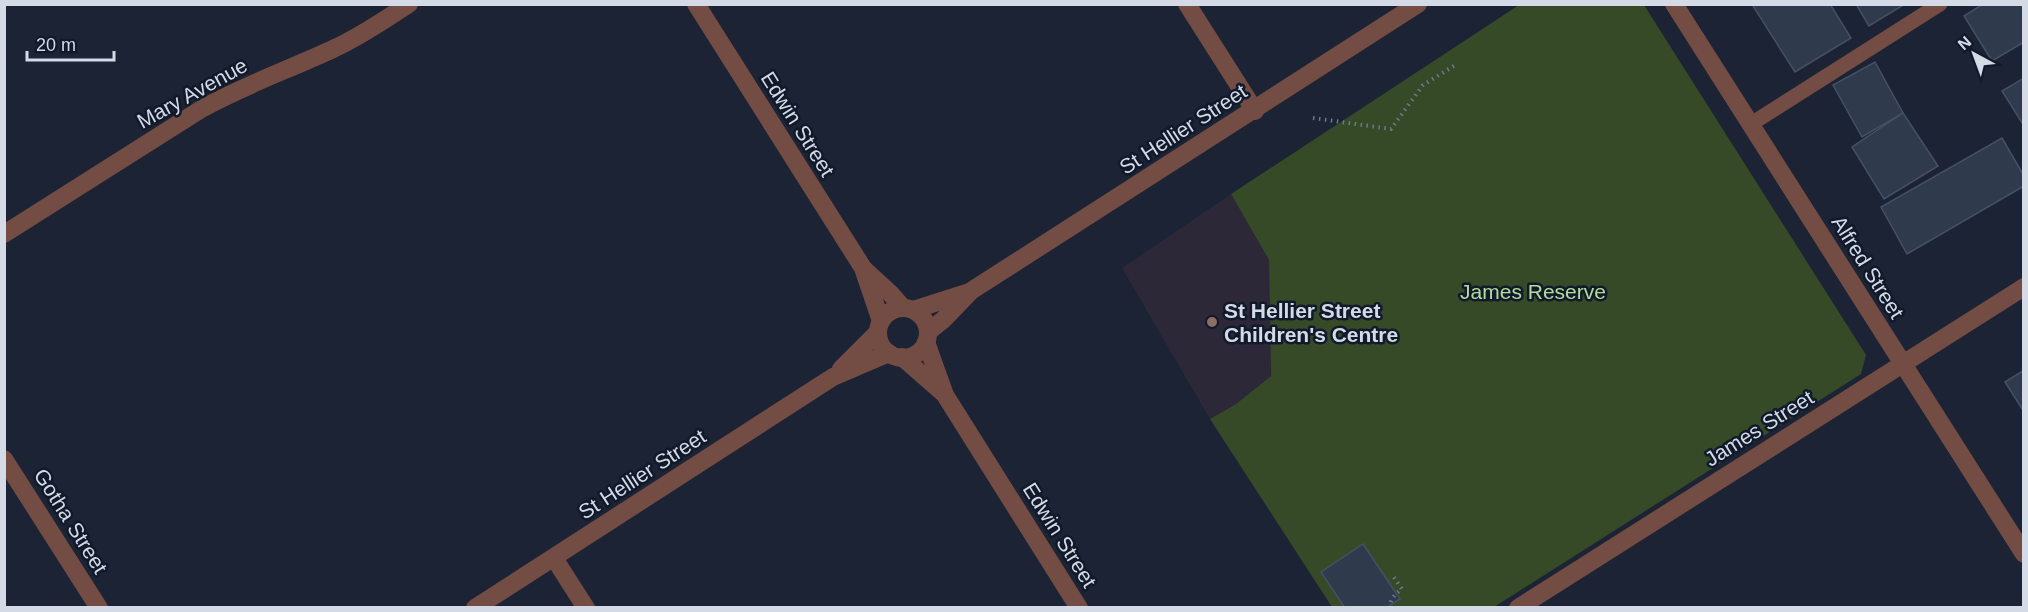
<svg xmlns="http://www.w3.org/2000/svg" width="2028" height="612" viewBox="0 0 2028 612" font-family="Arial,sans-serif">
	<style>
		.education { fill: #2c2838 }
		.green { fill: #364a28 }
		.building { fill: #303a4d; stroke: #465065; stroke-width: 1.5 }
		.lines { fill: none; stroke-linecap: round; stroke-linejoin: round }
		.path { stroke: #717887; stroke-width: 4; stroke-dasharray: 1.5 4.5; stroke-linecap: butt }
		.lane { stroke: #734c43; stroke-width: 15 }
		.street { stroke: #734c43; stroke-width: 18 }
		.education-dot { fill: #8d6e63; stroke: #111a2b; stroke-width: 2 }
		.labels { text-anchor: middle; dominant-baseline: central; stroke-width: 5; stroke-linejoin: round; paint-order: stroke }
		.street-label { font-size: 21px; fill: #d4dae6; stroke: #111a2b }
		.park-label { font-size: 21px; fill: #b4db9c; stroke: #111a2b }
		.poi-label { font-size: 21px; font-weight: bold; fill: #d4dae6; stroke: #111a2b; text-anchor: start }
	</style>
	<rect width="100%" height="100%" fill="#1b2335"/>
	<!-- education -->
	<path class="education" d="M 1231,194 L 1269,260 L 1271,376 L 1236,404 L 1210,419 L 1122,268 Z"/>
	<!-- green -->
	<path class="green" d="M 1519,5 L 1644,5 L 1866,355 L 1861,374 L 1494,607 L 1332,607 L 1210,419 L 1236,404 L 1271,376 L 1269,260 L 1231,194 Z"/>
	<!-- building -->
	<g class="building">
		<path d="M 1756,4 L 1830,4 L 1851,38 L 1795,72 L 1753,6 Z"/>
		<path d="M 1856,4 L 1905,4 L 1869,26 Z"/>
		<path d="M 1983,4 L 2024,4 L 2024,42 L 1992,61 L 1964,16 Z"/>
		<path d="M 1875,62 L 1903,113 L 1862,137 L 1833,85 Z"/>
		<path d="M 2024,78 L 2024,126 L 2002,91 Z"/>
		<path d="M 1903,113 L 1938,166 L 1884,199 L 1852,147 Z"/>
		<path d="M 2002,138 L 2024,176 L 2024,186 L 1907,254 L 1881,207 Z"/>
		<path d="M 2024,370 L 2024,412 L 2005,382 Z"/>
		<path d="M 1363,544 L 1400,599 L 1386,608 L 1345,608 L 1321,572 Z"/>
	</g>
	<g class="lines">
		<!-- path -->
		<g class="path">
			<path d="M 1313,118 L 1391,129 L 1423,85 L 1457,64"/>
			<path d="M 1390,608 C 1390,599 1395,594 1402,589 L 1393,576"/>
		</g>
		<!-- lane -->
		<path class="lane" d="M 1751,124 L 1940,4"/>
		<!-- street -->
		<g class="street">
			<path d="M 696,4 L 863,268 L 881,321"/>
			<path d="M 1187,4 L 1255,111"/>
			<path d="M 1674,4 L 2024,554"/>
			<path d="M 4,234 L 203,108 C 245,85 290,69 333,49 C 360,37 384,20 409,4"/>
			<path d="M 865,270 L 890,293 L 903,308"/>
			<circle cx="903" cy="333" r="25"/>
			<path d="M 913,310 L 966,293"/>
			<path d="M 928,332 L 943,320 L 971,291 L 1418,4"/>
			<path d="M 926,342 L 945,395 L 1079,608"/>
			<path d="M 902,357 L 942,392"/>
			<path d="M 841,369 L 878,332"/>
			<path d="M 4,459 L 99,608"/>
			<path d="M 554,558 L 586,608"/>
			<path d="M 475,608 L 833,377 L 889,353"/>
			<path d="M 1518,608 L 2024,287"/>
		</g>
	</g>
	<!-- markers -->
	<circle class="education-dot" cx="1212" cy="322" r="6"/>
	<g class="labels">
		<!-- street labels -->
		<g class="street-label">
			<text transform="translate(192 93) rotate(-29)">Mary Avenue</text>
			<text transform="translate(798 124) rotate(58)">Edwin Street</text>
			<text transform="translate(1183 129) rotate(-33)">St Hellier Street</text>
			<text transform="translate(1868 267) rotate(58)">Alfred Street</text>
			<text transform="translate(1759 428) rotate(-32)">James Street</text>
			<text transform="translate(642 474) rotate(-33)">St Hellier Street</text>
			<text transform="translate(71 521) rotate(58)">Gotha Street</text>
			<text transform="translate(1060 535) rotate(58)">Edwin Street</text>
		</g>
		<!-- park labels -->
		<g class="park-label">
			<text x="1533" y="291">James Reserve</text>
		</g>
		<!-- poi labels -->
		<g class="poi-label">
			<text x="1224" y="310">St Hellier Street<tspan x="1224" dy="24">Children's Centre</tspan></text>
		</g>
	</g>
	<!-- border -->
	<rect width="2028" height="612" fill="none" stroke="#d4dae6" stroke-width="12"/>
	<!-- north arrow -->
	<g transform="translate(1974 54) rotate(319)" stroke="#111a2b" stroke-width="4.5" paint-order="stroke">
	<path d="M0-4.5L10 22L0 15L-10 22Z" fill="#d4dae6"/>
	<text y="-9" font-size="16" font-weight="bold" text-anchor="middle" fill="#d4dae6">N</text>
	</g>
	<!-- scale -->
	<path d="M27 51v9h87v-9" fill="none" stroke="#d4dae6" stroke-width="3"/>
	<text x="36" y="51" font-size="18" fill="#d4dae6" stroke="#111a2b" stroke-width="4.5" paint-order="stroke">20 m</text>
</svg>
